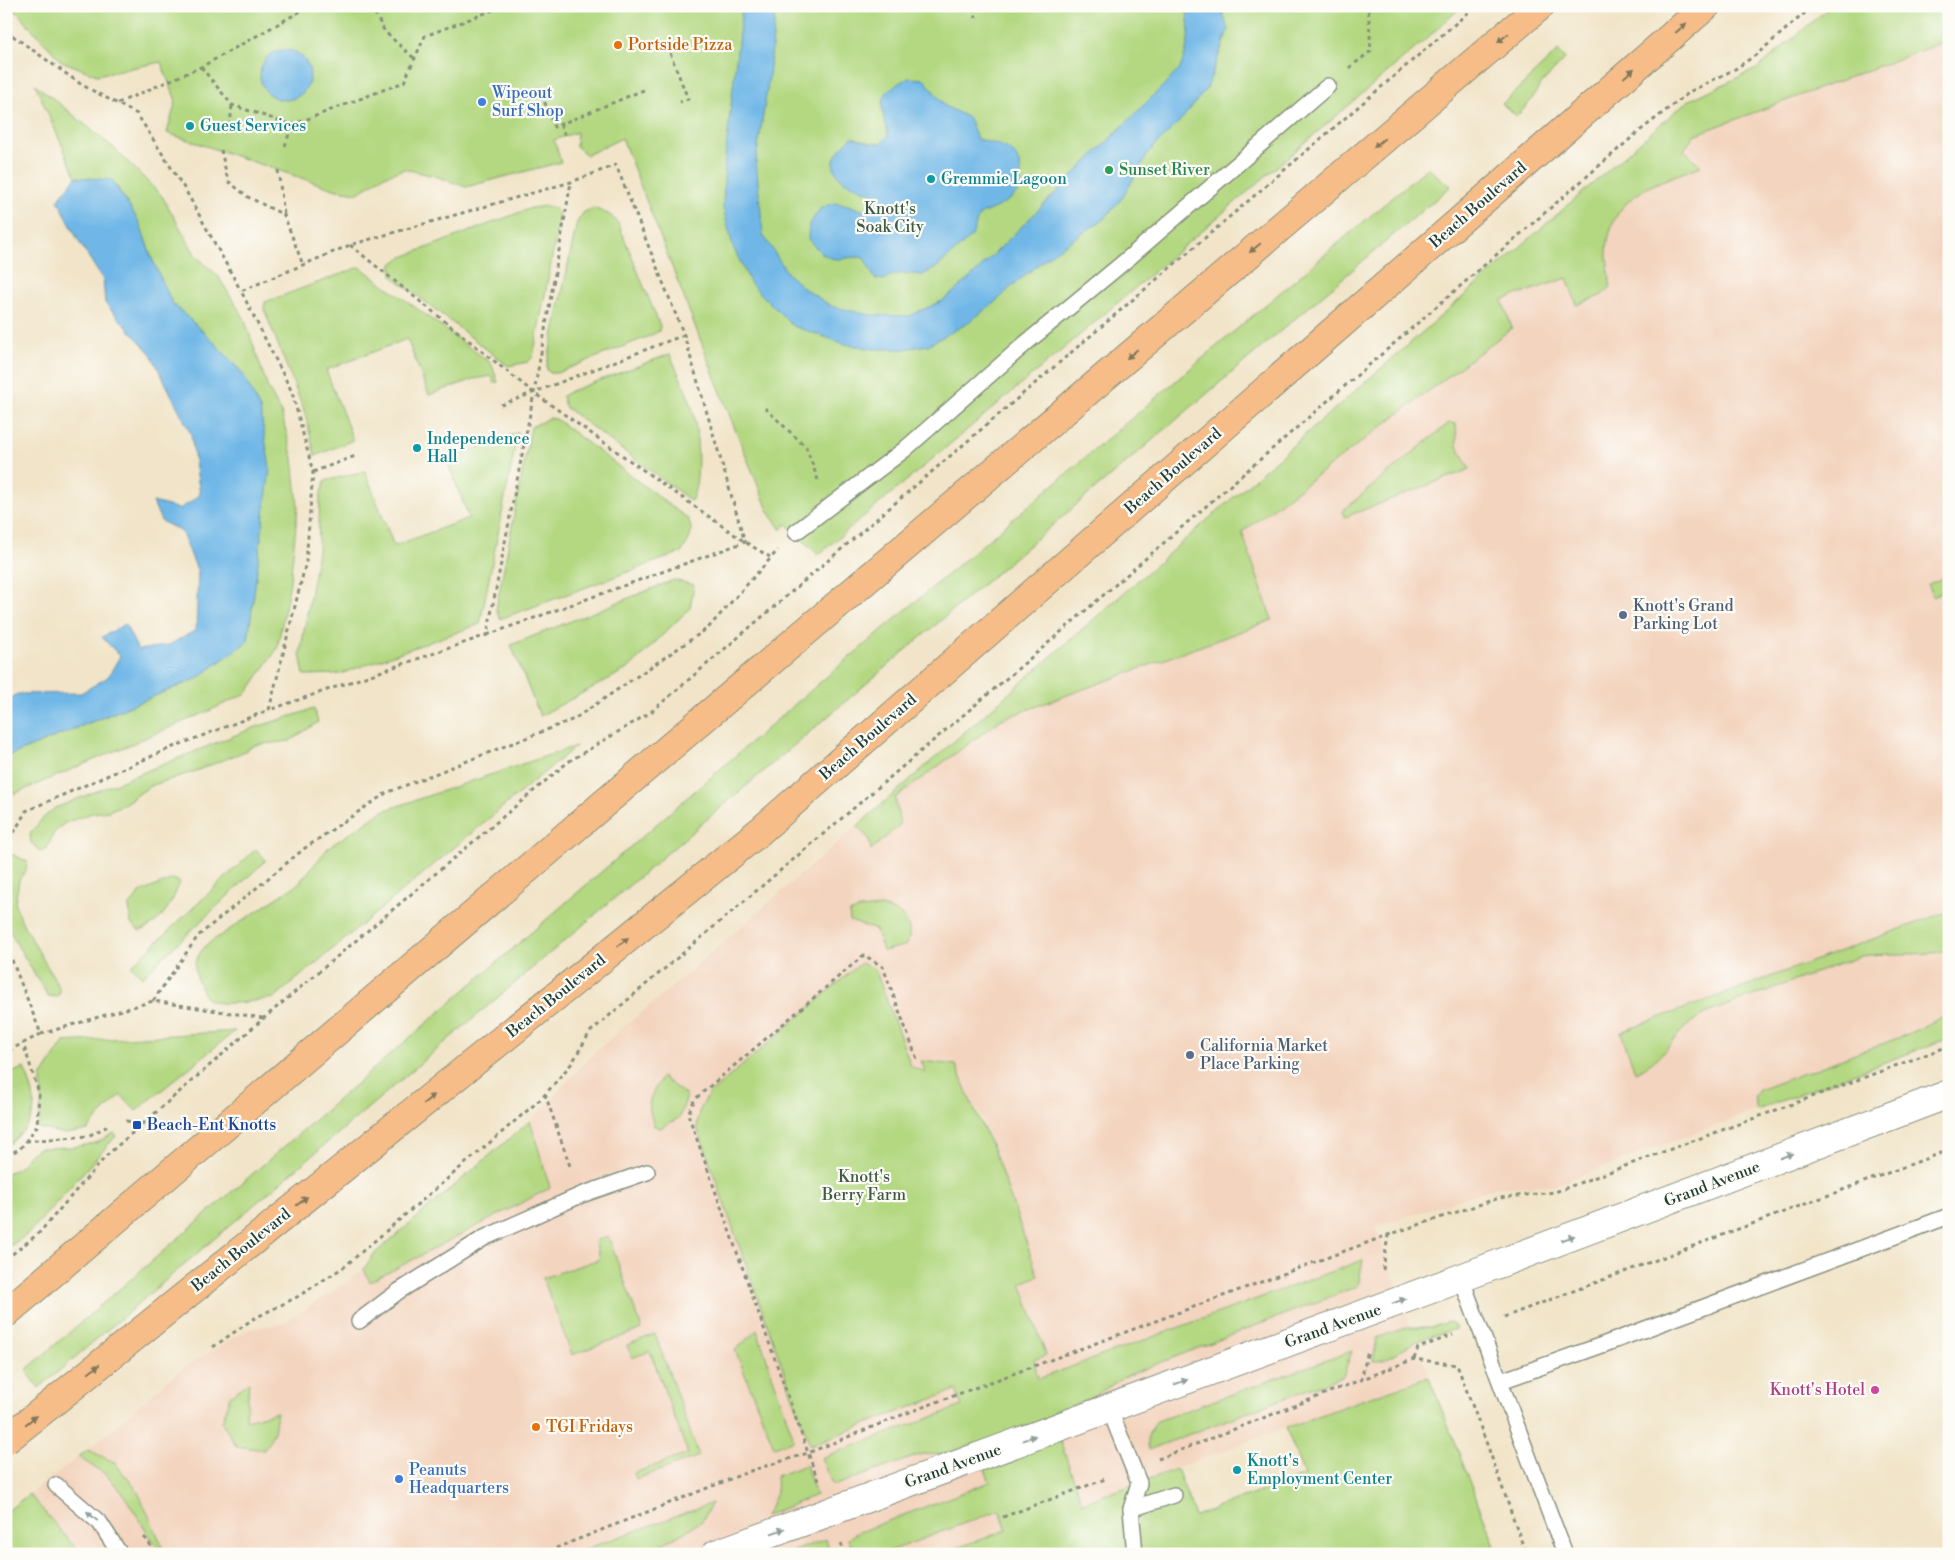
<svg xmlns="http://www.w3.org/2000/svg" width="1955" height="1560" viewBox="0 0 1955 1560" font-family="'Libre Bodoni',serif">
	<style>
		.built { fill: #f3d4be }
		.green { fill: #b3d881; stroke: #698a5a }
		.water { fill: #6fb7e7; stroke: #477a8e }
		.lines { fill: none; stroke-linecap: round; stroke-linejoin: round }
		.lane-casing { stroke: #88907e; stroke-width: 18 }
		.street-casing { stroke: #88907e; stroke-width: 30 }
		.primary-casing { stroke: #88907e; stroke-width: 30 }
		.path { stroke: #88907e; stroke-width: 3; stroke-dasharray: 4 4; stroke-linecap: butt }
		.lane { stroke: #fff; stroke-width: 15 }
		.street { stroke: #fff; stroke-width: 28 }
		.primary { stroke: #f7bd88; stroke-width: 28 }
		.primary-bridge-casing { stroke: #88907e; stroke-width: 30; stroke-linecap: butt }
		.primary-bridge { stroke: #f7bd88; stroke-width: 28 }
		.oneway { fill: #80775a }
		.oneway2 { fill: #8f9e9a }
		.food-dot { fill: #e8710a; stroke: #fdfcf7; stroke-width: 2 }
		.shop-dot { fill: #3f7fe0; stroke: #fdfcf7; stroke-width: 2 }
		.culture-dot { fill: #0f9aa8; stroke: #fdfcf7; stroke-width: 2 }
		.leisure-dot { fill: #2e9e5b; stroke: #fdfcf7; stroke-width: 2 }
		.service-dot { fill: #5c6f8a; stroke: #fdfcf7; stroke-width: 2 }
		.transit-dot { fill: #1a4fb4; stroke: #fdfcf7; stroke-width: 2 }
		.hotel-dot { fill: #d1479c; stroke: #fdfcf7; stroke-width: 2 }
		.labels { text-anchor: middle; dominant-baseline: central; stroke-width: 4.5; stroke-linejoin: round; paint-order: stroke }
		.food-label { font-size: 16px; fill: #c56008; stroke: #fdfcf7; text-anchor: start }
		.shop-label { font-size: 16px; fill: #366cbe; stroke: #fdfcf7; text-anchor: start }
		.culture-label { font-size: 16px; fill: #0d838f; stroke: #fdfcf7; text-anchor: start }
		.leisure-label { font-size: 16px; fill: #27864d; stroke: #fdfcf7; text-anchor: start }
		.street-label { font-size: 16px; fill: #1f3d34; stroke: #fdfcf7 }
		.park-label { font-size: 16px; fill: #3d5c43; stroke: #fdfcf7 }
		.service-label { font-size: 16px; fill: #4e5e75; stroke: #fdfcf7; text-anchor: start }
		.transit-label { font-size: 16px; fill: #164399; stroke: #fdfcf7; text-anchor: start }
		.hotel-label { font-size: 16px; fill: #b23c85; stroke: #fdfcf7; text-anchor: end }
	</style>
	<rect width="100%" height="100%" fill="#fdfcf7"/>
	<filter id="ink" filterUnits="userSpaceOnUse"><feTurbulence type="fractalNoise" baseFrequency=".02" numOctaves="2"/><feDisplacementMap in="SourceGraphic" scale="10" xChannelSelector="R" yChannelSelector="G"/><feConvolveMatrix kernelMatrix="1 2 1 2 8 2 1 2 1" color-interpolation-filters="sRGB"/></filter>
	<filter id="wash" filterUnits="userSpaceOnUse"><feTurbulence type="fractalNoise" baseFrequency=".0096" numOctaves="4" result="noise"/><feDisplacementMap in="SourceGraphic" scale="20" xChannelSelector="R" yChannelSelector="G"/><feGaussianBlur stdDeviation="1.12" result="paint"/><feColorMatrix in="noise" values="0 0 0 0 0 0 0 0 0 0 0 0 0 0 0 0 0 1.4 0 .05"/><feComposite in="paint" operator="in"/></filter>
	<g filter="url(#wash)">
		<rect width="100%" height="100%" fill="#f1e4c8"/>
		<!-- built -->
		<path class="built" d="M 1831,6 L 1949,6 L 1949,1039 L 1555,1185 L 1497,1187 L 1376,1227 L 1429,1377 L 1353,1403 L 1082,1503 L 1038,1379 L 994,1151 L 982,1119 L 969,1098 L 927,1074 L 956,1389 L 1017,1554 L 81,1554 L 29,1494 L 88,1450 L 180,1370 L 249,1329 L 283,1323 L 337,1289 L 364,1269 L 373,1255 L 530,1121 L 595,1052 L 702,961 L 1686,102 L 1758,68 Z"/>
		<!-- green -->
		<g class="green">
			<path d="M 11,6 L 1462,6 L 1424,41 L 1087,329 L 818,555 L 786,524 L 781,530 L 768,510 L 733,424 L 622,138 L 587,155 L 576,146 L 577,132 L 554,140 L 561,162 L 466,187 L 435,176 L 404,169 L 382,177 L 358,193 L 337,190 L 167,133 L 176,101 L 161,62 L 97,75 L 61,61 Z"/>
			<path d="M 1831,6 L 1949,6 L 1949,40 L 1694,135 L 1684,150 L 1701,166 C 1657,183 1611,193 1607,249 C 1606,262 1611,275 1610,288 L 1602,295 L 1577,305 L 1567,278 L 1502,300 L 1512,328 L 1242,532 L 1272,620 L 1002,719 L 895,798 L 900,825 L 871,850 L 869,839 L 857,826 L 1686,102 L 1758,68 Z"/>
			<path d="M 1558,51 L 1565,59 L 1541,84 L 1530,102 L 1517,116 L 1502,104 Z"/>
			<path d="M 35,84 L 115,149 L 162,196 L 196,256 L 218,276 L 244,318 L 268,388 L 281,412 L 293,459 L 298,506 L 290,582 L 277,649 L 247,693 L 211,710 L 14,794 L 6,757 L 196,679 L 248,641 L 243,374 L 211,339 L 172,303 L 152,259 L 139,222 L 113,181 L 76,177 Z"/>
			<path d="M 1427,168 L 1451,186 L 39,1388 L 26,1370 L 823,680 Z"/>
			<path d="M 546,206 L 554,208 L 559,213 L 559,221 L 533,357 L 528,362 L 508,366 L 392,276 L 392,264 L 400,258 L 531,208 Z"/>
			<path d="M 594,208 L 610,215 L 618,223 L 660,326 L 659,331 L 652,335 L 557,373 L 550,373 L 547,370 L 547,365 L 577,222 L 584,212 Z"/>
			<path d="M 360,267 L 491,363 L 498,382 L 494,383 L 492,376 L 474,379 L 429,395 L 407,339 L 326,370 L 353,440 L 315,456 L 305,413 L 264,309 L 265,302 Z"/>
			<path d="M 670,354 C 677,372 691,398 694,416 C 698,437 701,483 691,501 L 565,407 L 562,396 L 571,391 Z"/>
			<path d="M 549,418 L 556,419 L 688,519 C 695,534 689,539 682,552 L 500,619 L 496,609 L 531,427 Z"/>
			<path d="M 1449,423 L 1456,424 L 1457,446 L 1470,469 L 1345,517 L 1342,511 Z"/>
			<path d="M 518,432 L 480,624 L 340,674 L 304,675 L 300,654 L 318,551 L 320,497 L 325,481 L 365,471 L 394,546 L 469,518 L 447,460 Z"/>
			<path d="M 1949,576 L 1949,590 L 1933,596 L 1928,584 Z"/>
			<path d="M 674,580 L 694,585 L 690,608 L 629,668 L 540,716 L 511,645 Z"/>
			<path d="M 314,709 L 318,722 L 290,741 L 255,745 L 243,752 L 193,772 L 150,786 L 124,804 L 109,811 L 92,813 L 65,823 L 53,834 L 48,847 L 41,852 L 31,843 L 30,834 L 42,819 L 55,808 L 253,728 Z"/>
			<path d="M 576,746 L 274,998 C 260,1000 218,1008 207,999 C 203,995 200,986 198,981 C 192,964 195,959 206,945 L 298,884 L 329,847 L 383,811 Z"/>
			<path d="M 256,849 L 266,860 L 142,977 L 131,966 Z"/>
			<path d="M 11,854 L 27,861 L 26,871 L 19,880 L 15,904 L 23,924 L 59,987 L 60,993 L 57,997 L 48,996 L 16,943 L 6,922 L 6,871 Z"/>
			<path d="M 173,879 L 180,882 C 172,903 162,923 140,931 L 131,924 L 129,906 L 141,892 Z"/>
			<path d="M 882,907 C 888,909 897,911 901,915 C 910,922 911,935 907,945 L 883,951 L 876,930 L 850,921 L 849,913 L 860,909 Z"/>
			<path d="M 1949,911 L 1949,951 C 1920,956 1890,952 1861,956 L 1707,1013 C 1701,1017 1693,1021 1687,1026 C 1667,1044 1663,1060 1635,1072 L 1621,1032 Z"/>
			<path d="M 861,963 L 875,969 L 911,1066 L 926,1073 L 921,1061 L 956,1065 L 969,1098 L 994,1151 L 1038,1276 L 1021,1283 L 1046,1355 L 1034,1360 L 1038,1379 L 1363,1260 L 1358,1286 L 1126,1376 L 1094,1396 L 1051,1415 L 1082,1503 L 1177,1469 L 1195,1516 L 1304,1475 L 1286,1428 L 1353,1403 L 1429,1377 L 1498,1554 L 940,1554 L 1007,1530 L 1000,1510 L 882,1554 L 876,1554 L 875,1552 L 870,1554 L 853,1554 L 848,1539 L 854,1534 L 990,1482 L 975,1444 L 943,1455 L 922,1454 L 833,1486 L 821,1458 L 962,1406 L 956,1390 L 810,1445 L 697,1127 L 699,1112 L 708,1095 Z"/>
			<path d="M 1949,1013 L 1949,1038 L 1757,1110 L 1754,1097 L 1759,1090 L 1898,1038 L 1923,1027 Z"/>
			<path d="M 235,1031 L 136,1111 L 121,1095 L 99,1116 L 88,1130 L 65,1134 L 38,1128 L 42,1097 L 41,1077 L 64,1042 Z"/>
			<path d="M 24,1068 C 40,1106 39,1119 6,1147 L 6,1075 Z"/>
			<path d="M 662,1077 L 687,1096 L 679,1118 L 660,1128 L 654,1126 C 646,1101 649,1099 662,1077 Z"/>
			<path d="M 530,1121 L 550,1188 L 370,1282 L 364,1269 L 373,1255 Z"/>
			<path d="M 114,1133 L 116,1136 L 29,1233 L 6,1249 L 6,1173 L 18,1169 L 29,1155 L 39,1148 L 73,1147 L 96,1143 Z"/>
			<path d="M 608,1236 L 642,1329 L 572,1355 L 543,1278 L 600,1259 L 595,1241 Z"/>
			<path d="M 1448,1322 L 1452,1323 L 1456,1329 C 1443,1333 1429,1336 1417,1341 C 1402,1347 1391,1362 1373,1361 L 1377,1338 L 1408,1327 L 1433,1327 Z"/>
			<path d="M 757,1330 L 794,1440 L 774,1447 L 735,1350 Z"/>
			<path d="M 655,1334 L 699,1456 L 636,1479 L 634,1473 L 688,1454 L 650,1351 L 632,1358 L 627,1345 Z"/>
			<path d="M 1352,1351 L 1343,1376 L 1148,1450 L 1148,1435 L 1157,1421 Z"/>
			<path d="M 249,1382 L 246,1420 L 277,1412 L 274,1432 L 264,1450 L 236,1446 L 222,1422 L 230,1396 Z"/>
			<path d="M 88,1450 L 114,1462 L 137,1490 L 166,1554 L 161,1554 L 122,1492 L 105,1474 L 78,1457 Z"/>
			<path d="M 806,1465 L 816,1495 L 765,1516 C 774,1502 778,1493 776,1476 Z"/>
			<path d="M 29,1494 L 81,1554 L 6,1554 L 6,1512 Z"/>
			<path d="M 712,1503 L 702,1521 L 678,1536 L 641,1554 L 572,1554 Z"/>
			<path d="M 826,1539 L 831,1554 L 786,1554 Z"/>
		</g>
		<!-- water -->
		<g class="water">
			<path d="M 742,6 L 776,6 L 769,77 L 756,160 L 763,235 L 788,274 L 805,289 L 831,306 L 869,315 L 909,316 L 944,300 L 971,277 L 1180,69 C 1189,44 1191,33 1186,6 L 1221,6 L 1228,30 L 1207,88 L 1181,120 L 1149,152 L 1123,197 L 1104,219 L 1051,254 L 1011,287 L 1000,298 L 968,323 L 928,345 L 904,349 L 874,349 L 845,344 L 793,326 L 751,284 L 733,247 L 723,207 L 725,159 Z"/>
			<circle cx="285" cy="75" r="25"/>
			<path d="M 909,78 L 924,79 L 945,106 L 969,118 L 977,139 C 999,145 1020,146 1021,175 C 1021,181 1022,189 1017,193 C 1007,204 992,209 979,215 L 972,236 L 936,268 L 922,275 L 903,273 L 890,276 L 884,280 L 875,279 L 864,258 C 855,256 849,258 840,259 C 825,260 817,249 808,239 L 809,224 L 821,208 L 833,203 L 848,205 L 867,212 C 873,207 875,201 872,193 C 855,187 822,177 838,152 C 842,147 847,142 852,137 L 871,143 L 881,143 L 888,136 C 888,128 884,121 883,113 C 880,92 892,86 909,78 Z"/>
			<path d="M 76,177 L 112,180 L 139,222 L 152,259 L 172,303 L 211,339 L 243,374 L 260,409 L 270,468 L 248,641 L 196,679 L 6,757 L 6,702 L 17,694 L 81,693 L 108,677 L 120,656 L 102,637 L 125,624 L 138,650 L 169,645 L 196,630 L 198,572 L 181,531 L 161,521 L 153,502 L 180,509 L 200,495 L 191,434 L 151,354 L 105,303 L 103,280 L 78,240 L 58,200 Z"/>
		</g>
	</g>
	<g filter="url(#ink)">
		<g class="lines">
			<!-- lane casing -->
			<g class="lane-casing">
				<g id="lane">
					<path d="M 796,532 L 904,450 L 1026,343 L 1124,262 L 1328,86"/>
					<path d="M 1461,1278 L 1565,1554"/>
					<path d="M 359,1321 L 399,1291 L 484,1238 L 581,1195 L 647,1172"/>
					<path d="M 1501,1381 L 1605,1344 L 1949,1216"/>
					<path d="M 1109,1408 L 1139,1483 L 1131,1509 L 1135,1554"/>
					<path d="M 56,1485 L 100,1523 L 120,1554"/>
					<path d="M 1131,1509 L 1174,1495"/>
				</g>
			</g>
			<!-- street casing -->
			<g class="street-casing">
				<path id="street" d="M 716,1554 L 1461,1278 L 1949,1094"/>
			</g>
			<!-- primary casing -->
			<g class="primary-casing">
				<g id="primary">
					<path d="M 6,1313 L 1540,6"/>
					<path d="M 56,1400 L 759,832 L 1706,6"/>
				</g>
			</g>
			<!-- path -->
			<g class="path">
				<path d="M 371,6 L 385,32 L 415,59"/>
				<path d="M 974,7 L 976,18"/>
				<path d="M 6,31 L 82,85 L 137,114 L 186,191 L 241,291"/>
				<path d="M 670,53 L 688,99 L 680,102"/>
				<path d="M 201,67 L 232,105 L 292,125 L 404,82 L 425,36 L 504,6"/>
				<path d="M 1349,68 L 1371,51 L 1368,6"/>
				<path d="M 539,87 L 554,127 L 646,89"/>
				<path d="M 118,103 L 201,67 L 310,6"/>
				<path d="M 560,124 L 565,135"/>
				<path d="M 230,126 L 232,105"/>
				<path d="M 285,146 L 292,125"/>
				<path d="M 221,150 L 228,181 L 248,197 L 284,215 L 303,265"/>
				<path d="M 278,170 L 284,214"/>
				<path d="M 350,245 L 534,393 L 745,542 L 770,557"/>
				<path d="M 501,405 L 684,335"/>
				<path d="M 765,408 L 806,447 L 818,480"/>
				<path d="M 313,472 L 358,455"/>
				<path d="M 487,635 L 745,542 L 684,335 L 616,165 L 571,182 L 350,245 L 241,291 L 292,392 L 313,472 L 306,562 L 269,710 L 487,635 L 534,393 L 571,182"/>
				<path d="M 6,847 L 26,811 L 173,747 L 269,710"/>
				<path d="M 6,945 L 41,1034 L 6,1052"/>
				<path d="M 153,1001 L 198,936 L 305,848 L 386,793 L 574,719 L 708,628 L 778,550"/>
				<path d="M 41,1034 L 153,1001 L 263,1018"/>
				<path d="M 545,1094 L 571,1169"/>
				<path d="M 126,1121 L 141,1123"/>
				<path d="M 26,1141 L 88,1136 L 108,1126"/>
				<path d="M 6,1155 L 20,1149 L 37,1126 L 39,1093 L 23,1043"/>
				<path d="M 6,1259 L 39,1233 L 107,1155 L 264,1018 L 568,762 L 651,712 L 1476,6"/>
				<path d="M 1383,1270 L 1388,1235"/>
				<path d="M 1504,1317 L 1949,1150"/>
				<path d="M 213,1347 L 253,1319 L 297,1297 L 344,1267 L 542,1098 L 572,1063 L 590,1032 L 1040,650 L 1637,133 L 1691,91 L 1735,69 L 1757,54 L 1813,6"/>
				<path d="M 1414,1359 L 1418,1348 L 1453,1335"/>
				<path d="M 1361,1381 L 1368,1350"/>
				<path d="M 1158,1459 L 1414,1359 L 1457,1365 L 1488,1447 L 1526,1554"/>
				<path d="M 818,1481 L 688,1114 L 695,1099 L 864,955 L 883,967 L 918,1062"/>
				<path d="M 1003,1517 L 1108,1478"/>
				<path d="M 144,1537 L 149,1542 L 154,1554"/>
				<path d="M 841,1543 L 845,1554"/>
				<path d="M 541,1554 L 753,1470 L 808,1453 L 907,1413 L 1388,1235 L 1499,1198 L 1555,1192 L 1949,1046"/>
			</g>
			<!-- lane -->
			<use href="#lane" class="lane"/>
			<!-- street -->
			<use href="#street" class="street"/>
			<!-- primary -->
			<use href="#primary" class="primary"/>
			<!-- primary-bridge casing -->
			<g class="primary-bridge-casing">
				<path id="primary-bridge" d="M 6,1440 L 56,1400"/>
			</g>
			<!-- primary-bridge -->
			<use href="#primary-bridge" class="primary-bridge"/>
		</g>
		<!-- one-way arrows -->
		<defs><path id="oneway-solid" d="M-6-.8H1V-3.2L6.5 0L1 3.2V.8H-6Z" transform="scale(1.25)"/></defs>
		<g class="oneway">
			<use href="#oneway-solid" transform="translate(1681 28) rotate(-41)"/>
			<use href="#oneway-solid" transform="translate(1503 38) rotate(140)"/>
			<use href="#oneway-solid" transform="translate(1629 73) rotate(-41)"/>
			<use href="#oneway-solid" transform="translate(1379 143) rotate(140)"/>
			<use href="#oneway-solid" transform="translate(1255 248) rotate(140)"/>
			<use href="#oneway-solid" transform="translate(1132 354) rotate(140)"/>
			<use href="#oneway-solid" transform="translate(623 942) rotate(-39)"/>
			<use href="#oneway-solid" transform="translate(429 1099) rotate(-39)"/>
			<use href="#oneway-solid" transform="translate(302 1201) rotate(-39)"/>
			<use href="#oneway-solid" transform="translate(94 1369) rotate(-39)"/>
			<use href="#oneway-solid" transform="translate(31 1420) rotate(-39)"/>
		</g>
		<g class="oneway2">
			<use href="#oneway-solid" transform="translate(1786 1156) rotate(-21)"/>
			<use href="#oneway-solid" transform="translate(1568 1238) rotate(-20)"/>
			<use href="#oneway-solid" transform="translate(1399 1301) rotate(-20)"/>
			<use href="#oneway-solid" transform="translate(1181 1382) rotate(-20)"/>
			<use href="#oneway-solid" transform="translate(1029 1438) rotate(-20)"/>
			<use href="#oneway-solid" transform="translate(92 1516) rotate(-139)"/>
			<use href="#oneway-solid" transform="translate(778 1531) rotate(-20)"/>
		</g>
	</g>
	<!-- markers -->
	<g class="food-dot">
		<circle cx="618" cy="45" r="5"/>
		<circle cx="536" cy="1427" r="5"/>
	</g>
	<g class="shop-dot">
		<circle cx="482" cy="102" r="5"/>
		<circle cx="399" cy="1479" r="5"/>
	</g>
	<g class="culture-dot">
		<circle cx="190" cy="126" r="5"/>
		<circle cx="931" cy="179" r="5"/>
		<circle cx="417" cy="448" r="5"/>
		<circle cx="1237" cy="1470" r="5"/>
	</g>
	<circle class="leisure-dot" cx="1109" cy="170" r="5"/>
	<g class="service-dot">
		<circle cx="1623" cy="615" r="5"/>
		<circle cx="1190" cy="1055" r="5"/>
	</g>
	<rect class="transit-dot" x="132" y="1120" width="10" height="10" rx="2.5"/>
	<circle class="hotel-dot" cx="1875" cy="1390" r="5"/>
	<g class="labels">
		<!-- food labels -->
		<g class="food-label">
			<text x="628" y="45">Portside Pizza</text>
			<text x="546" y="1427">TGI Fridays</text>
		</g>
		<!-- shop labels -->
		<g class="shop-label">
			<text x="492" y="93">Wipeout<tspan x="492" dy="18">Surf Shop</tspan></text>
			<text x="409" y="1470">Peanuts<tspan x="409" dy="18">Headquarters</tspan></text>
		</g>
		<!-- culture labels -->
		<g class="culture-label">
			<text x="200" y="126">Guest Services</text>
			<text x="941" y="179">Gremmie Lagoon</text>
			<text x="427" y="439">Independence<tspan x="427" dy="18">Hall</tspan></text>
			<text x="1247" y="1461">Knott's<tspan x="1247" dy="18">Employment Center</tspan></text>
		</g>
		<!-- leisure labels -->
		<g class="leisure-label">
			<text x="1119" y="170">Sunset River</text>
		</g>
		<!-- street labels -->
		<g class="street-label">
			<text transform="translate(1478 205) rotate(-41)">Beach Boulevard</text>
			<text transform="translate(1173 471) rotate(-41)">Beach Boulevard</text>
			<text transform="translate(868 737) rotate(-41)">Beach Boulevard</text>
			<text transform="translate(556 996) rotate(-39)">Beach Boulevard</text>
			<text transform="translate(1712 1184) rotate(-21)">Grand Avenue</text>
			<text transform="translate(241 1250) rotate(-39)">Beach Boulevard</text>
			<text transform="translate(1333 1326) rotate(-20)">Grand Avenue</text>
			<text transform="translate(953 1466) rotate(-20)">Grand Avenue</text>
		</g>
		<!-- park labels -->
		<g class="park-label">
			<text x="890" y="209">Knott's<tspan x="890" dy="18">Soak City</tspan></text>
			<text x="864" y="1177">Knott's<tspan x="864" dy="18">Berry Farm</tspan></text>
		</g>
		<!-- service labels -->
		<g class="service-label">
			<text x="1633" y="606">Knott's Grand<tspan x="1633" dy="18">Parking Lot</tspan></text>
			<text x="1200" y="1046">California Market<tspan x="1200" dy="18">Place Parking</tspan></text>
		</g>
		<!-- transit labels -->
		<g class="transit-label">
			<text x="147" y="1125">Beach-Ent Knotts</text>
		</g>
		<!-- hotel labels -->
		<g class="hotel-label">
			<text x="1865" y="1390">Knott's Hotel</text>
		</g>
	</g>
	<!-- margin -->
	<rect width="1955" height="1560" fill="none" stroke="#fdfcf7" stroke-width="25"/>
</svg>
